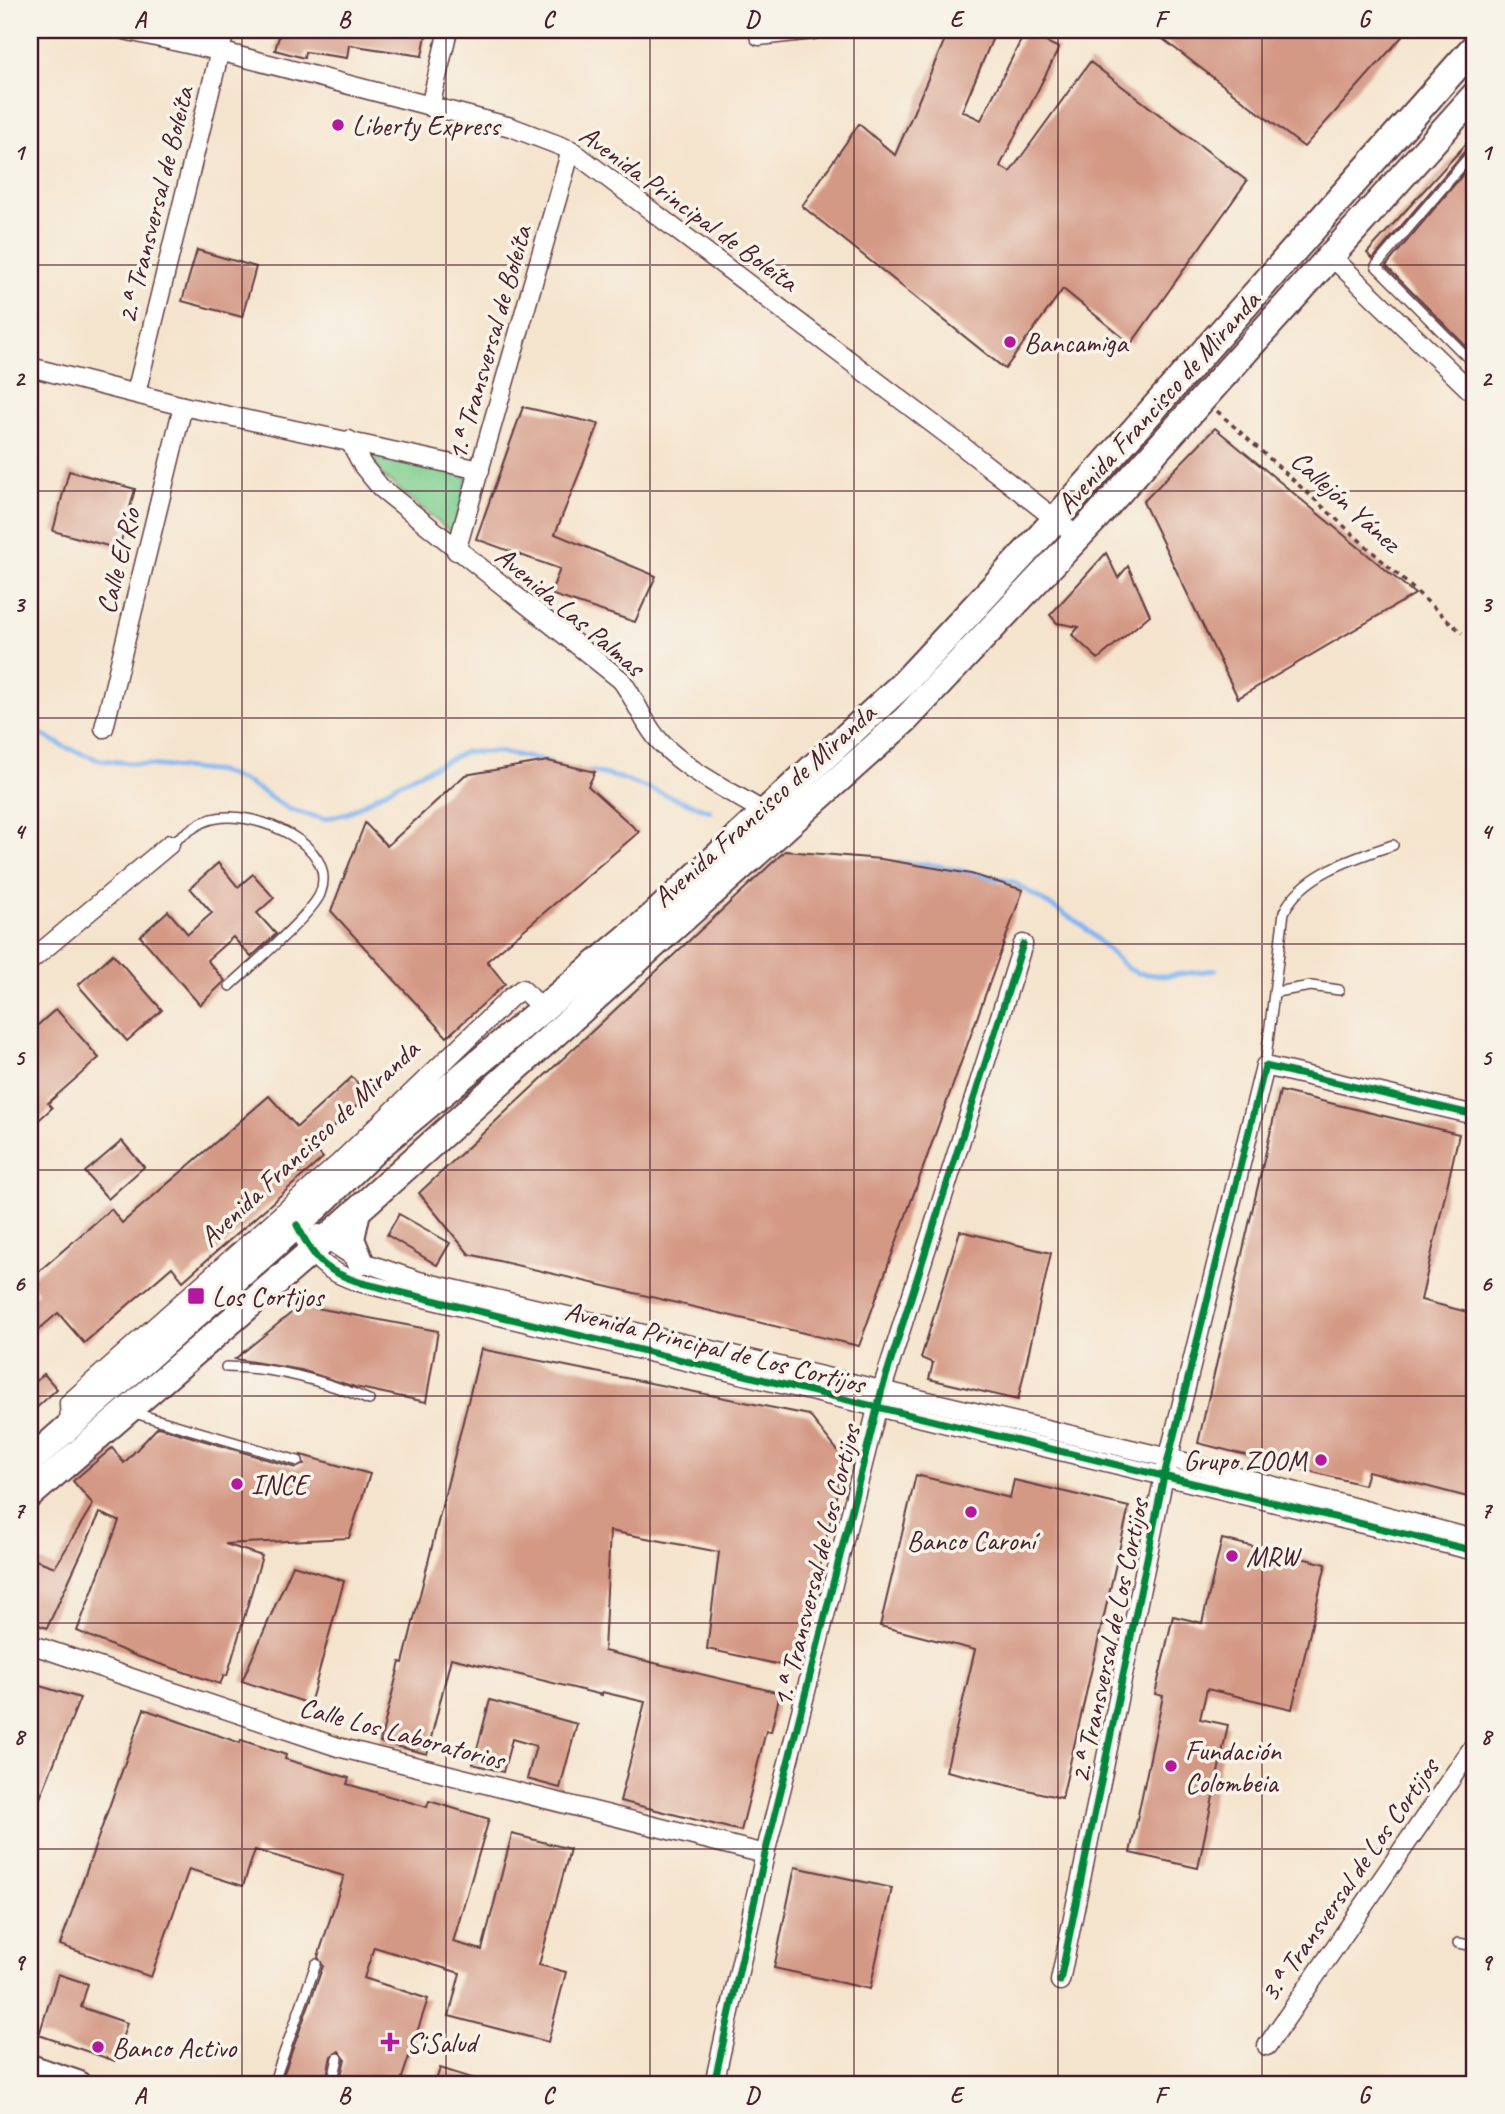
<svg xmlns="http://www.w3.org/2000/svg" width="1505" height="2114" viewBox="0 0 1505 2114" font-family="Caveat,sans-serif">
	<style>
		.green { fill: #7ece8f; stroke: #64765d; stroke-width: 2 }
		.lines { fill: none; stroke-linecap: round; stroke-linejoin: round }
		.stream { stroke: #83b6f0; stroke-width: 5 }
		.building { fill: #d49985 }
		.lane-casing { stroke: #643d43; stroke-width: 12 }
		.street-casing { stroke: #643d43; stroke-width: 21 }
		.secondary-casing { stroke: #643d43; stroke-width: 30 }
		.path { stroke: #643d43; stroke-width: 3.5; stroke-dasharray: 5 5; stroke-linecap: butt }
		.lane { stroke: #fff; stroke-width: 9 }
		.street { stroke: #fff; stroke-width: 18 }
		.secondary { stroke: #fff; stroke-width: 26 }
		.cycleway-casing { stroke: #f7f3e8; stroke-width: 11 }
		.cycleway { stroke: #00873e; stroke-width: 7 }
		.grid { fill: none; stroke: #4a1f2b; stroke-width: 2; stroke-opacity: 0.55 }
		.poi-dot { fill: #b5179e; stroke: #f7f3e8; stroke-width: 2.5 }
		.labels { text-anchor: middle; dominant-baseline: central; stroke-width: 7; stroke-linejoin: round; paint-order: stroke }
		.poi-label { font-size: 28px; fill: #4a1f2b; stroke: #f7f3e8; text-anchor: start }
		.street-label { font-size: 28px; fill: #4a1f2b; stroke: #f7f3e8 }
		.neatline { fill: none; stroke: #4a1f2b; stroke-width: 2.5 }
		.grid-label { font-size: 23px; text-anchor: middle; font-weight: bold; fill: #4a1f2b }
	</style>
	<rect width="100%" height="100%" fill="#f7f3e8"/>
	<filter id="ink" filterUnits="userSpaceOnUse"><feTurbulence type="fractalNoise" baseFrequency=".0143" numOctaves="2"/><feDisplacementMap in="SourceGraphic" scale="14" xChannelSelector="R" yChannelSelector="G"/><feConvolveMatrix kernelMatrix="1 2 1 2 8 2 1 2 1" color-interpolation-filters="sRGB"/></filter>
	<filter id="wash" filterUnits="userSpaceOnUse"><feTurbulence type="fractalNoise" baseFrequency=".00686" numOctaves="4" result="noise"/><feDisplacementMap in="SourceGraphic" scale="28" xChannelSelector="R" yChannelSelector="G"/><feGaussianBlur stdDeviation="1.57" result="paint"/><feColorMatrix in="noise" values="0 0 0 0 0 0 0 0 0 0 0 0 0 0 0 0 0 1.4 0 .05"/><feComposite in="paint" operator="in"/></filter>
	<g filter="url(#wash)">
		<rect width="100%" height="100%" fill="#f5e4cd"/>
		<!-- green -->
		<path class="green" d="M 370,451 L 468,477 L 453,534 L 381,474 Z"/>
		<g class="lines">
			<!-- stream -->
			<g class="stream">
				<path d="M 30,728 L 65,747 L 99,760 L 221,772 L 249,784 L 291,810 L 324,819 L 348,813 L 399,783 L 465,752 L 500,752 L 550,762"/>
				<path d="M 590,771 L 620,778 L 710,811"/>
				<path d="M 899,863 L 929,864 L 1013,882 L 1082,925 L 1127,968 L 1138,973 L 1164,976 L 1216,970"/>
			</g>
		</g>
		<g id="blocks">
			<!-- building -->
			<g class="building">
				<path d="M 281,30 L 427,30 L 422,56 L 349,45 L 347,58 L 305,52 L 304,58 L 275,50 Z"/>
				<path d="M 949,30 L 982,30 L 994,35 L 962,111 L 981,120 L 1025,32 L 1059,48 L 1000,166 L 1010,172 L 1090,62 L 1247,181 L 1131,344 L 1063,289 L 1005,369 L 802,206 L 859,124 L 895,155 Z"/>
				<path d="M 1151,30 L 1408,30 L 1304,147 Z"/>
				<path d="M 1475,134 L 1475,143 L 1470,145 L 1373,259 L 1367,253 Z"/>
				<path d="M 1475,160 L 1475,355 L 1386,266 Z"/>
				<path d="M 197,250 L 256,267 L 242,317 L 182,301 Z"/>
				<path d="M 523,407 L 599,424 L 555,534 L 656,576 L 635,622 L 550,594 L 560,569 L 476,539 Z"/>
				<path d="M 1215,428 L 1415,594 L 1238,698 L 1143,502 Z"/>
				<path d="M 69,471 L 135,489 L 119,549 L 53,531 Z"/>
				<path d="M 1106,553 L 1118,578 L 1128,566 L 1150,615 L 1098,659 L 1072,635 L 1079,627 L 1057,623 L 1050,615 Z"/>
				<path d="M 548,761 L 595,772 L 588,786 L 639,832 L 487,961 L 505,984 L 447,1037 L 331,911 L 365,823 L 387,846 L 465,775 Z"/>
				<path d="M 785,851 L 881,859 L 971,874 L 1023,890 L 859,1346 L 469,1254 L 419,1193 Z"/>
				<path d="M 218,863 L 238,887 L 253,874 L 274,898 L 257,913 L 276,934 L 251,957 L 233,937 L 207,960 L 225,981 L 200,1005 L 140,936 L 168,911 L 188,934 L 212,913 L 190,888 Z"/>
				<path d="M 113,954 L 162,1010 L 127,1041 L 78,985 Z"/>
				<path d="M 56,1009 L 99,1058 L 48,1103 L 52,1108 L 30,1128 L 30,1032 Z"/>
				<path d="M 352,1077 L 368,1095 L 313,1146 L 323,1158 L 183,1281 L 172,1267 L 84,1343 L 58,1313 L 30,1337 L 30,1300 L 38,1292 L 30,1279 L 111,1209 L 122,1223 L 269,1096 L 297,1127 Z"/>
				<path d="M 1280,1091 L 1459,1134 L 1421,1300 L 1475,1314 L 1475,1499 L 1368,1471 L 1364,1485 L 1198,1443 Z"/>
				<path d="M 122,1141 L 144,1167 L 108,1199 L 85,1172 Z"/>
				<path d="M 399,1214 L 450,1243 L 437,1265 L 387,1235 Z"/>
				<path d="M 960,1231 L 1051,1253 L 1018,1400 L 929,1379 L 933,1363 L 921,1358 Z"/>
				<path d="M 301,1305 L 438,1331 L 426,1402 L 355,1387 L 301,1370 L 235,1359 Z"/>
				<path d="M 481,1349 L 809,1415 L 845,1460 L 795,1668 L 707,1649 L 719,1552 L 610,1531 L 604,1651 L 780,1693 L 771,1732 L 766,1731 L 741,1831 L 620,1801 L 645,1702 L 602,1692 L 602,1695 L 451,1658 L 427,1754 L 380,1742 L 400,1662 L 403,1663 Z"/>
				<path d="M 44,1374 L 57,1389 L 30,1414 L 30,1387 Z"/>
				<path d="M 158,1427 L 296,1468 L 304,1464 L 301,1455 L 370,1474 L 349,1538 L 225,1544 L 262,1556 L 227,1676 L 224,1675 L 220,1684 L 136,1656 L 77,1631 L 119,1521 L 100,1513 L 47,1628 L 30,1622 L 30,1558 L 55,1567 L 93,1504 L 73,1481 L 112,1448 L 124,1463 Z"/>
				<path d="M 916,1475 L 1010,1498 L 1014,1480 L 1129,1507 L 1062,1798 L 946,1771 L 975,1650 L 880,1626 Z"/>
				<path d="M 1222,1539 L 1326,1564 L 1292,1709 L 1207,1689 L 1200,1719 L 1228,1725 L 1198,1868 L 1130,1853 L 1163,1696 L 1155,1694 L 1173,1616 L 1202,1623 Z"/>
				<path d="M 293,1565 L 344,1581 L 310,1704 L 242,1681 Z"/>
				<path d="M 30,1683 L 80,1698 L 30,1823 Z"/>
				<path d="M 490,1700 L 577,1724 L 560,1788 L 527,1779 L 536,1746 L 512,1739 L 503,1772 L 473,1764 Z"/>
				<path d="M 144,1709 L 240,1743 L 241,1740 L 286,1755 L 285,1759 L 349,1778 L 347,1784 L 427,1807 L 429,1801 L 489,1819 L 453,1942 L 482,1950 L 512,1834 L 570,1849 L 539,1965 L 566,1972 L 548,2042 L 449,2016 L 460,1973 L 374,1947 L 364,1978 L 428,1999 L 400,2084 L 339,2084 L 345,2059 L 339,2051 L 331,2056 L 325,2084 L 280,2084 L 323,1966 L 318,1957 L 344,1876 L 255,1850 L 243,1886 L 189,1869 L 151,1977 L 60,1945 Z"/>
				<path d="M 795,1867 L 892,1888 L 870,1989 L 774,1968 Z"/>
				<path d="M 58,1974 L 88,1984 L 81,2007 L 127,2023 L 115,2061 L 39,2035 Z"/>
				<path d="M 440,2068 L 481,2081 L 480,2084 L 435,2084 Z"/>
			</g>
		</g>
	</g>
	<g filter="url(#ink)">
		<use href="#blocks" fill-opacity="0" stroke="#643d43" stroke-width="2"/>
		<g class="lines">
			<!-- lane casing -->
			<g class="lane-casing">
				<g id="lane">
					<path d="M 1475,150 L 1376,266 L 1475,365"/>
					<path d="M 170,844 C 184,835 200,820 217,818 C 255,811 340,844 320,894 C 312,914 248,969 230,986"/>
					<path d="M 1276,992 L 1311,986 L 1339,990"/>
					<path d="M 1265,1066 L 1284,912 C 1302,874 1354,858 1393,845"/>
					<path d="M 226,1367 C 273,1367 326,1381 369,1400"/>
					<path d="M 131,1412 L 298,1461"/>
					<path d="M 1458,1943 L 1475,1946"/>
					<path d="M 273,2084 L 316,1964"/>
					<path d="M 332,2084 L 338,2058"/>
				</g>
			</g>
			<!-- street casing -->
			<g class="street-casing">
				<g id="street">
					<path d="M 124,30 L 219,51 L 511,127 L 571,150 L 957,442 L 1078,537"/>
					<path d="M 759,36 L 813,30"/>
					<path d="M 430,107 L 448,30"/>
					<path d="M 1333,258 L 1475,395"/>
					<path d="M 30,367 L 183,406 L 480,470"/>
					<path d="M 136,393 L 225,30"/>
					<path d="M 349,440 L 363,466 L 381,488 L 621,680 C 635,698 642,720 656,737 C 682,769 729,790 764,812"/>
					<path d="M 456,551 L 571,150"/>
					<path d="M 104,728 L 183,406"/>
					<path d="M 30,961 L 170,844"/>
					<path d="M 297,1225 C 315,1261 324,1271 362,1283 L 1475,1551"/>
					<path d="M 319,1234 L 360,1261 L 419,1281 L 1169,1458 L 1473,1539"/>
					<path d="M 175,1332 L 180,1304 L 339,1163 L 511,997 L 522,989 L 543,1009"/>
					<path d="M 70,1423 L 69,1403 L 180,1304"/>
					<path d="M 30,1644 L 338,1747 L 765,1854"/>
					<path d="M 1060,1981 L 1164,1476 L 1265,1066 L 1475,1115"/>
					<path d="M 1267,2046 L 1475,1744"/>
					<path d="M 714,2084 L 765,1854 L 882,1389 L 1023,944"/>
				</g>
			</g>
			<!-- secondary casing -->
			<g class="secondary-casing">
				<g id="secondary">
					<path d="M 357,1211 L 351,1239 L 360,1261"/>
					<path d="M 30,1461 L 308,1215 L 378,1147 L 652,917 L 904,683 L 1037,540 L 1475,46"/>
					<path d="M 30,1495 L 328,1237 L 906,719 L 1093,521 L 1475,95"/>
					<path d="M 30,2068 L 77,2084"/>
				</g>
			</g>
			<!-- path -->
			<path class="path" d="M 1217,411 L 1462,633"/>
			<!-- lane -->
			<use href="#lane" class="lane"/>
			<!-- street -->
			<use href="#street" class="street"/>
			<!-- secondary -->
			<use href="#secondary" class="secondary"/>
			<!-- cycleway casing -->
			<g class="cycleway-casing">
				<g id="cycleway">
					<path d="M 297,1225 C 315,1261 324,1271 362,1283 L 1475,1551"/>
					<path d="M 1060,1981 L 1164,1476 L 1265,1066 L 1475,1115"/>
					<path d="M 714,2084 L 765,1854 L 882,1389 L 1023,944"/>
				</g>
			</g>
			<!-- cycleway -->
			<use href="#cycleway" class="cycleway"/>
		</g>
	</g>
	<!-- grid -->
	<path class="grid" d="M 242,30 L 242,2084M 446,30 L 446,2084M 650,30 L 650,2084M 854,30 L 854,2084M 1058,30 L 1058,2084M 1262,30 L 1262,2084M 30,265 L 1475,265M 30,491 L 1475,491M 30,718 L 1475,718M 30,944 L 1475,944M 30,1170 L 1475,1170M 30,1396 L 1475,1396M 30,1623 L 1475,1623M 30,1849 L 1475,1849"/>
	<!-- markers -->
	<g class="poi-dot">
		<circle cx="338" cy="125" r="7"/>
		<circle cx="1010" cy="342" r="7"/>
		<rect x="187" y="1287" width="18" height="18" rx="3.5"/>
		<circle cx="1321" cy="1460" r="7"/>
		<circle cx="237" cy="1484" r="7"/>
		<circle cx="971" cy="1512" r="7"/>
		<circle cx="1232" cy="1556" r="7"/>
		<circle cx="1171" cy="1766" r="7"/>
		<path d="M386.5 2031.5h7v7h7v7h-7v7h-7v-7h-7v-7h7z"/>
		<circle cx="98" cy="2047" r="7"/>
	</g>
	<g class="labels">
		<!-- poi labels -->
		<g class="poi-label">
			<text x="352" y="125">Liberty Express</text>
			<text x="1024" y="342">Bancamiga</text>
			<text x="212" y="1296">Los Cortijos</text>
			<text x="1307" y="1460" text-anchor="end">Grupo ZOOM</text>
			<text x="251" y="1484">INCE</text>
			<text x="971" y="1540" text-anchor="middle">Banco Caroní</text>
			<text x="1246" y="1556">MRW</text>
			<text x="1185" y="1750">Fundación<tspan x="1185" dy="32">Colombeia</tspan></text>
			<text x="406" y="2042">SiSalud</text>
			<text x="112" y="2047">Banco Activo</text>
		</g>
		<!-- street labels -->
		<g class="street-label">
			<text transform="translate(155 205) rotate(-76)">2.ª Transversal de Boleíta</text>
			<text transform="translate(689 208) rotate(36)">Avenida Principal de Boleíta</text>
			<text transform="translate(489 343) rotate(-74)">1.ª Transversal de Boleíta</text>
			<text transform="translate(1158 402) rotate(-48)">Avenida Francisco de Miranda</text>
			<text transform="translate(1346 501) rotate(42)">Callejón Yánez</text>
			<text transform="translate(118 561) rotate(-76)">Calle El Río</text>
			<text transform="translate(570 611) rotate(40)">Avenida Las Palmas</text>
			<text transform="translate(764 805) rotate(-42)">Avenida Francisco de Miranda</text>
			<text transform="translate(309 1143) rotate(-43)">Avenida Francisco de Miranda</text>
			<text transform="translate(715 1347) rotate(14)">Avenida Principal de Los Cortijos</text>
			<text transform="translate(816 1566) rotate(-76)">1.ª Transversal de Los Cortijos</text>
			<text transform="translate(1109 1641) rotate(-78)">2.ª Transversal de Los Cortijos</text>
			<text transform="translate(402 1733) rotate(15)">Calle Los Laboratorios</text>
			<text transform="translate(1349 1880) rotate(-55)">3.ª Transversal de Los Cortijos</text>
		</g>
	</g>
	<!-- margin -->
	<rect width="1505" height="2114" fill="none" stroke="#f7f3e8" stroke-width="77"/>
	<rect x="38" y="38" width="1428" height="2038" class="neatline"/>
	<g class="grid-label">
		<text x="140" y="27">A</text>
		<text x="344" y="27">B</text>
		<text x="548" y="27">C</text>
		<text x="752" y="27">D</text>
		<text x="956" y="27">E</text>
		<text x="1160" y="27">F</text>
		<text x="1364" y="27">G</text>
		<text x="19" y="160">1</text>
		<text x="1486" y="160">1</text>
		<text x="19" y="386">2</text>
		<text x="1486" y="386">2</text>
		<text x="19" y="612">3</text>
		<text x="1486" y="612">3</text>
		<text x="19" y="839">4</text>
		<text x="1486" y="839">4</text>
		<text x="19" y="1065">5</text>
		<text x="1486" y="1065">5</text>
		<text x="19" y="1291">6</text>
		<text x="1486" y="1291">6</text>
		<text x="19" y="1518">7</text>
		<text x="1486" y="1518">7</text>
		<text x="19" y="1744">8</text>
		<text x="1486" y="1744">8</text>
		<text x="19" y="1970">9</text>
		<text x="1486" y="1970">9</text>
		<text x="140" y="2103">A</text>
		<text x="344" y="2103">B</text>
		<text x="548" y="2103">C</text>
		<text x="752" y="2103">D</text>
		<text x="956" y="2103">E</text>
		<text x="1160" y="2103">F</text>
		<text x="1364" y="2103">G</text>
	</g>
</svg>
